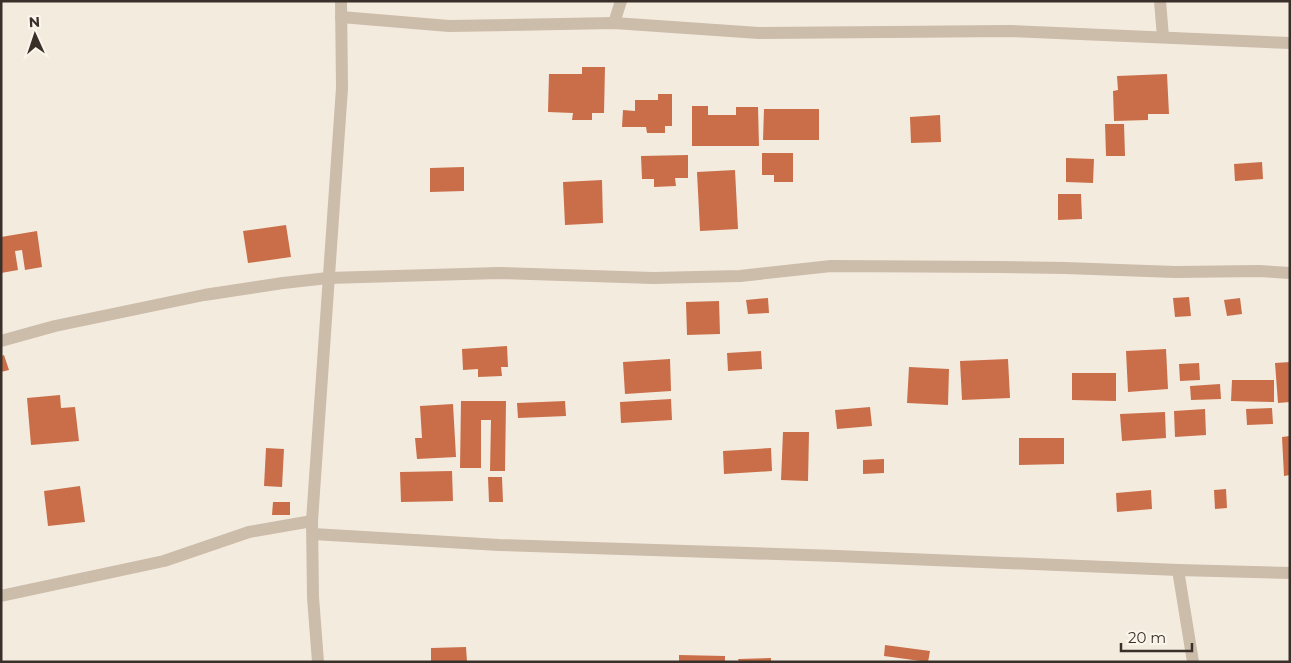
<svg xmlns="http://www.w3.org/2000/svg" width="1291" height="663" viewBox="0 0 1291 663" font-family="Montserrat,sans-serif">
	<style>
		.building { fill: #c96e48 }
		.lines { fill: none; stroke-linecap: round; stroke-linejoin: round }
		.minor { stroke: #ccbcaa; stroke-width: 12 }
	</style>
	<rect width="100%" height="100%" fill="#f4ebdf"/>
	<!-- building -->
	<g class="building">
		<path d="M 582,67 L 605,67 L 604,113 L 592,113 L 592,120 L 572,120 L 573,113 L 548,112 L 549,74 L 582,74 Z"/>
		<path d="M 1167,74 L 1169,114 L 1148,114 L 1148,120 L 1114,121 L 1113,91 L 1118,90 L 1117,76 Z"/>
		<path d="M 658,94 L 672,94 L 672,126 L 665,126 L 665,133 L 647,133 L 646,127 L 622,127 L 623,110 L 635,111 L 635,100 L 658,100 Z"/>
		<path d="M 692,106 L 708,106 L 708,115 L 736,115 L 736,107 L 758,107 L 759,146 L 692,146 Z"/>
		<path d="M 764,109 L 819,109 L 819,140 L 763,140 Z"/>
		<path d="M 940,115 L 941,142 L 911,143 L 910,117 Z"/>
		<path d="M 1105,124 L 1124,124 L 1125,156 L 1106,156 Z"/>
		<path d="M 762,153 L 793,153 L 793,182 L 774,182 L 774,175 L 762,175 Z"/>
		<path d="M 688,155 L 688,178 L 675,178 L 676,186 L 654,187 L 654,179 L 642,179 L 641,156 Z"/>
		<path d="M 1066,158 L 1094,159 L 1093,183 L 1066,182 Z"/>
		<path d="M 1262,162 L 1263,179 L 1235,181 L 1234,164 Z"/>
		<path d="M 464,167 L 464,191 L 430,192 L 430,168 Z"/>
		<path d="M 735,170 L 738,229 L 700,231 L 697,172 Z"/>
		<path d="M 602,180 L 603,223 L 565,225 L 563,182 Z"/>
		<path d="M 1058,194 L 1081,194 L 1082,219 L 1058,220 Z"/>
		<path d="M 286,225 L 291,257 L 248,263 L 243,231 Z"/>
		<path d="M 37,231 L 42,267 L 25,270 L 22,250 L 15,251 L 18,270 L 1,273 L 1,237 Z"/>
		<path d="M 1189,297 L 1191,316 L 1175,317 L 1173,298 Z"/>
		<path d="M 768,298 L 769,313 L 748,314 L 746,300 Z"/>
		<path d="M 1240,298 L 1242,314 L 1227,316 L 1224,300 Z"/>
		<path d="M 719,301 L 720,334 L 687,335 L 686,302 Z"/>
		<path d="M 507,346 L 508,367 L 501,367 L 502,376 L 478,377 L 478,369 L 463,370 L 462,349 Z"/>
		<path d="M 1166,349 L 1168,389 L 1128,392 L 1126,351 Z"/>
		<path d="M 761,351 L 762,369 L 728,371 L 727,353 Z"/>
		<path d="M 4,355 L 9,370 L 1,372 L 1,356 Z"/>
		<path d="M 670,359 L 671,391 L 625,394 L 623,362 Z"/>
		<path d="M 1008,359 L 1010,398 L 962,400 L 960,361 Z"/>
		<path d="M 1290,362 L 1290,402 L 1278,403 L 1275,363 Z"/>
		<path d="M 1199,363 L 1200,380 L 1180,381 L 1179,364 Z"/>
		<path d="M 909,367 L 949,369 L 948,405 L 907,403 Z"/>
		<path d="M 1072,373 L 1116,373 L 1116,401 L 1072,400 Z"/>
		<path d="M 1232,380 L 1274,380 L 1274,402 L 1231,401 Z"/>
		<path d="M 1220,384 L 1221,399 L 1191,400 L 1190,386 Z"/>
		<path d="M 60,395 L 61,408 L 75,407 L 79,441 L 31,445 L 27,398 Z"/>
		<path d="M 671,399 L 672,420 L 621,423 L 620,402 Z"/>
		<path d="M 461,401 L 506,401 L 505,471 L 490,471 L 491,420 L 481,420 L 481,468 L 460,468 Z"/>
		<path d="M 565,401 L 566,416 L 518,418 L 517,403 Z"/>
		<path d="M 453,404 L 456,457 L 417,459 L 415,438 L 422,438 L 420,406 Z"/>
		<path d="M 870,407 L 872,426 L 837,429 L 835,410 Z"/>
		<path d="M 1272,408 L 1273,424 L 1247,425 L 1246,409 Z"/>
		<path d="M 1205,409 L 1206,435 L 1175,437 L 1174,411 Z"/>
		<path d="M 1165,412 L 1166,438 L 1122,441 L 1120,414 Z"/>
		<path d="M 783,432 L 809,432 L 808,481 L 781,480 Z"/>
		<path d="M 1290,436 L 1290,475 L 1284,476 L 1282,437 Z"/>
		<path d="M 1019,438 L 1064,438 L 1064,464 L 1019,465 Z"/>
		<path d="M 266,448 L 284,449 L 282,487 L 264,486 Z"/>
		<path d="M 771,448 L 772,471 L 724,474 L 723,451 Z"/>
		<path d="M 884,459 L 884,473 L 863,474 L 863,460 Z"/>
		<path d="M 452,471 L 453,501 L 401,502 L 400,472 Z"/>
		<path d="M 488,477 L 502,477 L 503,502 L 489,502 Z"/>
		<path d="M 80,486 L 85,522 L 48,526 L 44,491 Z"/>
		<path d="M 1226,489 L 1227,508 L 1215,509 L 1214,490 Z"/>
		<path d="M 1151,490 L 1152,509 L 1117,512 L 1116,493 Z"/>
		<path d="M 273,502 L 290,502 L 290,515 L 272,515 Z"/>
		<path d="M 885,645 L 930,651 L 928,662 L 884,656 Z"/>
		<path d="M 466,647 L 467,662 L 431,662 L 431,648 Z"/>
		<path d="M 679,655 L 725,656 L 725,662 L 679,662 Z"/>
		<path d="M 771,658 L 771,662 L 739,662 L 738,659 Z"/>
	</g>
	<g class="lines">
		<!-- minor -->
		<g class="minor">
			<path d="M 1160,1 L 1163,37"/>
			<path d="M 341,17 L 449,26 L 614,23 L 759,33 L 1010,31 L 1290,43"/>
			<path d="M 614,23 L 621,1"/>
			<path d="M 1,341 L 55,326 L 204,295 L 283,283 L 328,278 L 499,273 L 653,278 L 740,276 L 831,266 L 1002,267 L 1065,268 L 1175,272 L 1259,271 L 1290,273"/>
			<path d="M 313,534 L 499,545 L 837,556 L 1178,570 L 1290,573"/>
			<path d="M 1178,570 L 1193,662"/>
			<path d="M 1,596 L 164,561 L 249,532 L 312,521"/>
			<path d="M 318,662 L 313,597 L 312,521 L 342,88 L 341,1"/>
		</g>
	</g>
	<!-- border -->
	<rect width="1291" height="663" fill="none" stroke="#3a302a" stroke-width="5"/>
	<!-- north arrow -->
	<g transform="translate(35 35) rotate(357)" stroke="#fbf5ec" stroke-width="4" paint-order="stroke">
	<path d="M0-4L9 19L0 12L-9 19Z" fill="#3a302a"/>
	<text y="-8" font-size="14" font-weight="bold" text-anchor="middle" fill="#3a302a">N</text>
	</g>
	<!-- scale -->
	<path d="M1121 643v8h71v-8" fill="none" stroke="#3a302a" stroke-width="2.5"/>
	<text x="1128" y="643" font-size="15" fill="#3a302a" stroke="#fbf5ec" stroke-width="4" paint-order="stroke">20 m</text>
</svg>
